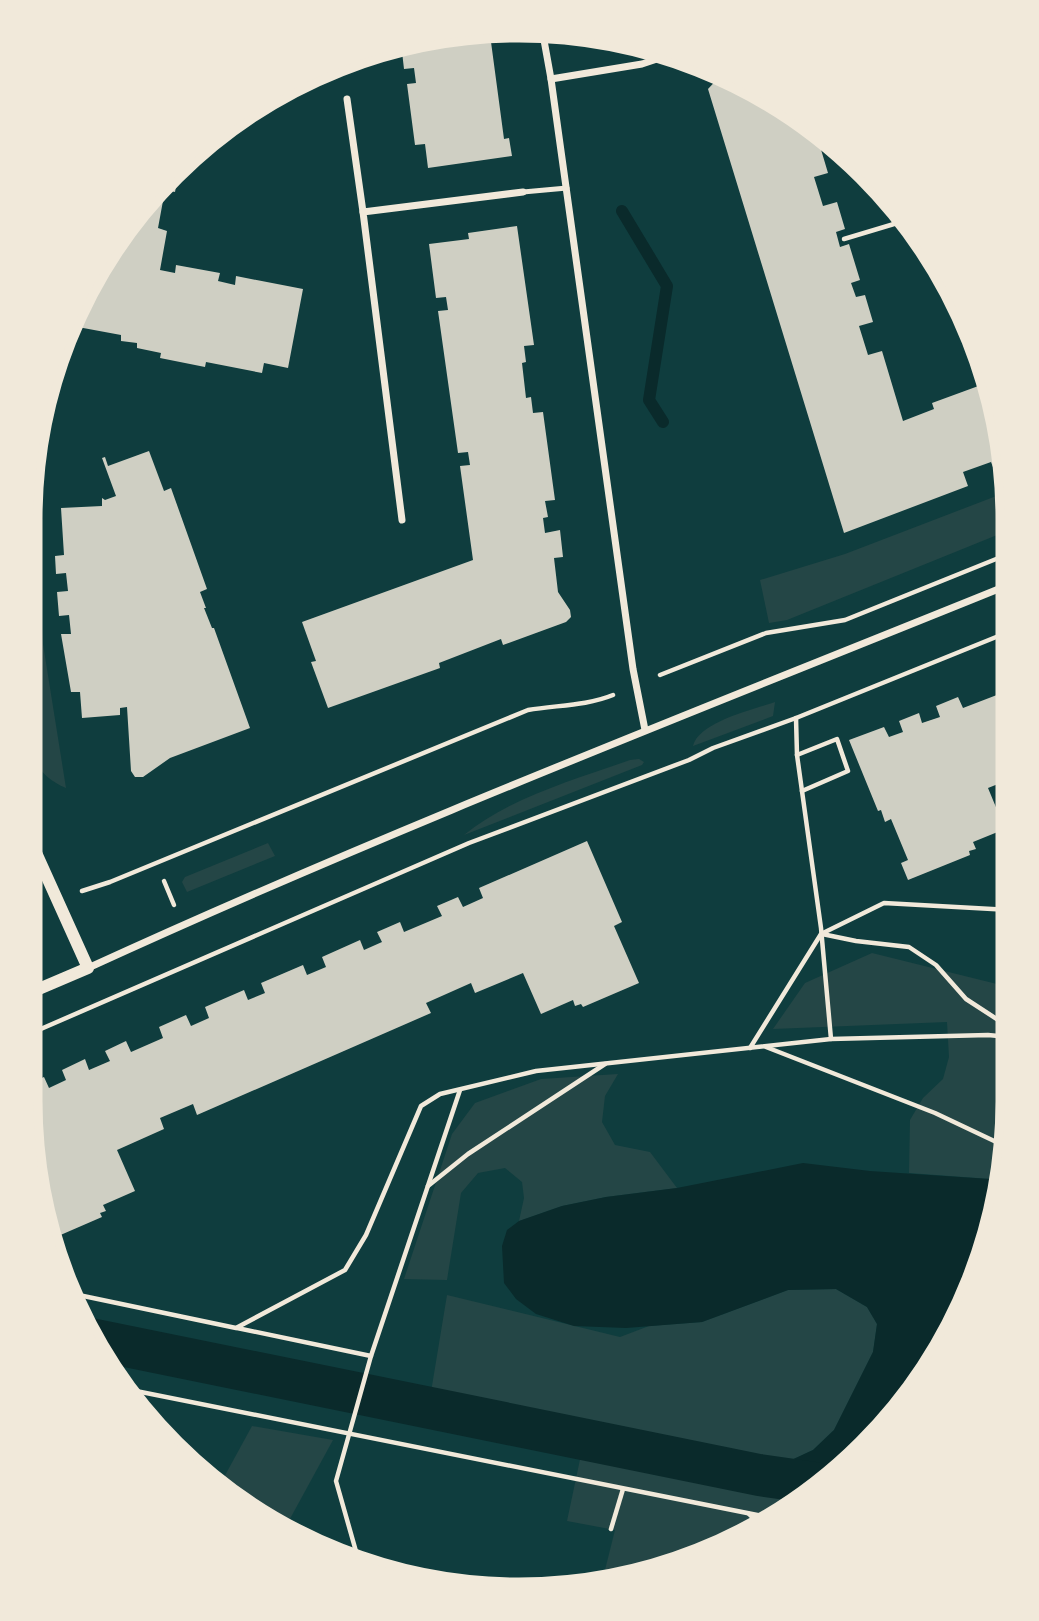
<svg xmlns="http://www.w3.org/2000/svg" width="1039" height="1621" viewBox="0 0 1039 1621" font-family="Montserrat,sans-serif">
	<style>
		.green { fill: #244646 }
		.water { fill: #0a2a2b }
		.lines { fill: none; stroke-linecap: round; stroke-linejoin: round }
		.stream { stroke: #0a2a2b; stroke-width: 12 }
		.canal { stroke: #0a2a2b; stroke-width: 42 }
		.building { fill: #cfcfc3 }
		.path { stroke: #f1e9da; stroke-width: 4.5 }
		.service { stroke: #f1e9da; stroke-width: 5 }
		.minor { stroke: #f1e9da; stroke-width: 7 }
		.tertiary { stroke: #f1e9da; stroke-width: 12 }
		.rim { fill: none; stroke: #f1e9da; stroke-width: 9 }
	</style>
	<rect width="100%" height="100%" fill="#0f3d3e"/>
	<!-- green -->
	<g class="green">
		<path d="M 30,462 L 43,644 L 66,788 C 47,780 36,768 29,749 Z"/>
		<path d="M 1012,490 L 1012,529 L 787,620 L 769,623 L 760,580 L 845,554 Z"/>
		<path d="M 775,702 L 773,716 L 693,746 C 699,722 752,710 775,702 Z"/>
		<path d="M 639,759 L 644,762 L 642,765 L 464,835 C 511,797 574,780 630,760 Z"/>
		<path d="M 268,843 L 275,856 L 187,892 L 182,882 L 185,877 Z"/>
		<path d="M 872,953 L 1009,987 L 1009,1165 L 1004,1182 L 990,1179 L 909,1173 L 910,1120 L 923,1098 L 943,1079 L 949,1057 L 947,1022 L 773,1029 L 805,983 Z"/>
		<path d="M 618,1074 L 605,1096 L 602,1122 L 615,1145 L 650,1152 L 677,1188 L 606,1197 L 562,1206 L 519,1221 L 524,1198 L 522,1182 L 505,1168 L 478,1173 L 461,1193 L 447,1280 L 404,1279 L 452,1134 L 475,1103 L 541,1079 Z"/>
		<path d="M 836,1289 L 867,1307 L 877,1324 L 873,1352 L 834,1430 L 813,1450 L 785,1463 L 762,1464 L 431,1392 L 447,1295 L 620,1337 L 649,1326 L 702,1322 L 788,1290 Z"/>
		<path d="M 252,1426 L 333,1440 L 285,1528 L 217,1490 Z"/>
		<path d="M 582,1450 L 758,1486 L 796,1489 L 813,1494 L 793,1512 L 647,1578 L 602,1582 L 615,1530 L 567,1521 Z"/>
	</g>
	<!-- water -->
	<path class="water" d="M 803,1163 L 870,1171 L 990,1179 L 1004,1182 L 975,1291 L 891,1426 L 813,1494 L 796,1489 L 758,1486 L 762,1464 L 785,1463 L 813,1450 L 834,1430 L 873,1352 L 877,1324 L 867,1307 L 836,1289 L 788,1290 L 702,1322 L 626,1328 L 574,1326 L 536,1314 L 516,1299 L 504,1283 L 502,1246 L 507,1230 L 519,1221 L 562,1206 L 606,1197 L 677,1188 Z"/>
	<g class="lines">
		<!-- stream -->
		<path class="stream" d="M 622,211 L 667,286 L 649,400 L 663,422"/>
		<!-- canal -->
		<path class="canal" d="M 91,1339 L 759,1475 L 815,1483"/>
	</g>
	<!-- building -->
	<g class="building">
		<path d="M 489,27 L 504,139 L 509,138 L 512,156 L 428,168 L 425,144 L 415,145 L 407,84 L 416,83 L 414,68 L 404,69 L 401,43 Z"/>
		<path d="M 723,73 L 766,92 L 814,126 L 828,173 L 814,177 L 823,206 L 837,202 L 845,229 L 836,232 L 840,247 L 849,244 L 860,280 L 851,283 L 856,297 L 865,295 L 873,322 L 859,326 L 868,355 L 882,351 L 903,421 L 934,409 L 932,403 L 992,381 L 996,392 L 1009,470 L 996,475 L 991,462 L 963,472 L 968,486 L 844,533 L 708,89 Z"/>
		<path d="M 180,165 L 175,192 L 165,190 L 158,228 L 167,231 L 160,270 L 175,273 L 176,265 L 220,273 L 218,281 L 235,285 L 236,276 L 303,289 L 288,368 L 264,363 L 262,373 L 206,362 L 205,367 L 160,358 L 161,353 L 137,348 L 137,343 L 121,341 L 121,335 L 67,325 L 148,195 Z"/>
		<path d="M 517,226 L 534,345 L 524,346 L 526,362 L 522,363 L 526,398 L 531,397 L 533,413 L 543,412 L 555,500 L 545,501 L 548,517 L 543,518 L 545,533 L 560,530 L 563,557 L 554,558 L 558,592 L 570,610 L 571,617 L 566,622 L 503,645 L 501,639 L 439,663 L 440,668 L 328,708 L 311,662 L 316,661 L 302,622 L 473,560 L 460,466 L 470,465 L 468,452 L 458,453 L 438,311 L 448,310 L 446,297 L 436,298 L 429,244 L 469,239 L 468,233 Z"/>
		<path d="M 149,451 L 164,491 L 171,488 L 207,589 L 200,592 L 206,608 L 204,608 L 212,628 L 214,628 L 250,728 L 170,758 L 143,777 L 135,777 L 131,771 L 127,707 L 120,708 L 120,715 L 82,718 L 80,692 L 71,692 L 61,634 L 71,634 L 69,615 L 59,616 L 57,592 L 68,591 L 66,573 L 56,574 L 55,556 L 64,555 L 61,508 L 102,506 L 102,498 L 105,500 L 116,496 L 102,458 L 105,457 L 108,466 Z"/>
		<path d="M 1011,676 L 1010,767 L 999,772 L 1003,782 L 988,788 L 1005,829 L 973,842 L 976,849 L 969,851 L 970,855 L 908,880 L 901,863 L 908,860 L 891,819 L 885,822 L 881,810 L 878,811 L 849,740 L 884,727 L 889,737 L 903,732 L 899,721 L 919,713 L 922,723 L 940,717 L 936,706 L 958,697 L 963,708 L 1002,693 L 998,682 Z"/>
		<path d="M 587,841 L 622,922 L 614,926 L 639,983 L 583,1007 L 581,1004 L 575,1006 L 573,1000 L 541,1014 L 523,973 L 475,993 L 471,983 L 426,1003 L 431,1013 L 197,1115 L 193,1104 L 160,1118 L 164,1129 L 117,1150 L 135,1191 L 103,1205 L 106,1211 L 100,1213 L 102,1217 L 49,1240 L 26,1102 L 26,1085 L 44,1077 L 49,1088 L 66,1080 L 62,1070 L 85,1059 L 89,1070 L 110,1061 L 105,1051 L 126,1041 L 131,1052 L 163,1038 L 159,1027 L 186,1015 L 191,1026 L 209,1018 L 205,1007 L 244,990 L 248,1000 L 265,993 L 261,983 L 303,965 L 307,975 L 326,967 L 322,957 L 360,940 L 364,950 L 382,942 L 377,932 L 400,922 L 404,932 L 442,916 L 437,906 L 458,897 L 463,907 L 483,898 L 479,888 Z"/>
	</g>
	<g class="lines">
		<!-- path -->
		<g class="path">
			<path d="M 844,239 L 894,224 L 894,202"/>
			<path d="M 660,675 L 766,633 L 845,620 L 1011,553"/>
			<path d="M 796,718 L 797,755 L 821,928 L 831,1039"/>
			<path d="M 797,755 L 837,739 L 848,771 L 802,791"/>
			<path d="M 164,881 L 174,905"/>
			<path d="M 82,891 L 110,882 L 528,710 C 557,705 586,706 613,695"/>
			<path d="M 822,934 L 856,941 L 909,947 L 936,965 L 966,999 L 1009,1027"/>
			<path d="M 27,1035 L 469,843 L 689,760 L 713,748 L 796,718 L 1011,631"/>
			<path d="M 766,1047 L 935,1113 L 1009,1148"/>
			<path d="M 750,1048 L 821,934 L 884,903 L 1010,910"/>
			<path d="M 428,1186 L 468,1154 L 605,1064"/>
			<path d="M 69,1293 L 236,1328 L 345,1270 L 366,1235 L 421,1106 L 440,1094 L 536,1071 L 831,1039 L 988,1035 L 1009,1037"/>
			<path d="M 237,1328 L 371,1356"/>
			<path d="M 121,1388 L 777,1519"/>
			<path d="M 749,1514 L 761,1526"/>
			<path d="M 611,1529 L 623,1489"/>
			<path d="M 361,1569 L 336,1481 L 371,1356 L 460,1090"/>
		</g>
		<!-- service -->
		<path class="service" d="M 523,192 L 567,188"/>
		<!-- minor -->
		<g class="minor">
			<path d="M 542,29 L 551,79 L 642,64 L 657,59 L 665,49"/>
			<path d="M 551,79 L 633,669 L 645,730"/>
			<path d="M 347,99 L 363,212"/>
			<path d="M 402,520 L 363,212 L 523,192"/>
			<path d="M 88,968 C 391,829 702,709 1011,584"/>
		</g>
		<!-- tertiary -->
		<path class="tertiary" d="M 27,994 L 88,968 L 28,835"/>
	</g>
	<!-- crop -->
	<path d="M0 0H1039V1621H0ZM519 38H519A481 481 0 0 1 1000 519V1101A481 481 0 0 1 519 1582H519A481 481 0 0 1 38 1101V519A481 481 0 0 1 519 38Z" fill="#f1e9da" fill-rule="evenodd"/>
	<path class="rim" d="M519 38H519A481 481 0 0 1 1000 519V1101A481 481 0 0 1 519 1582H519A481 481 0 0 1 38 1101V519A481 481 0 0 1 519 38Z"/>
</svg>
